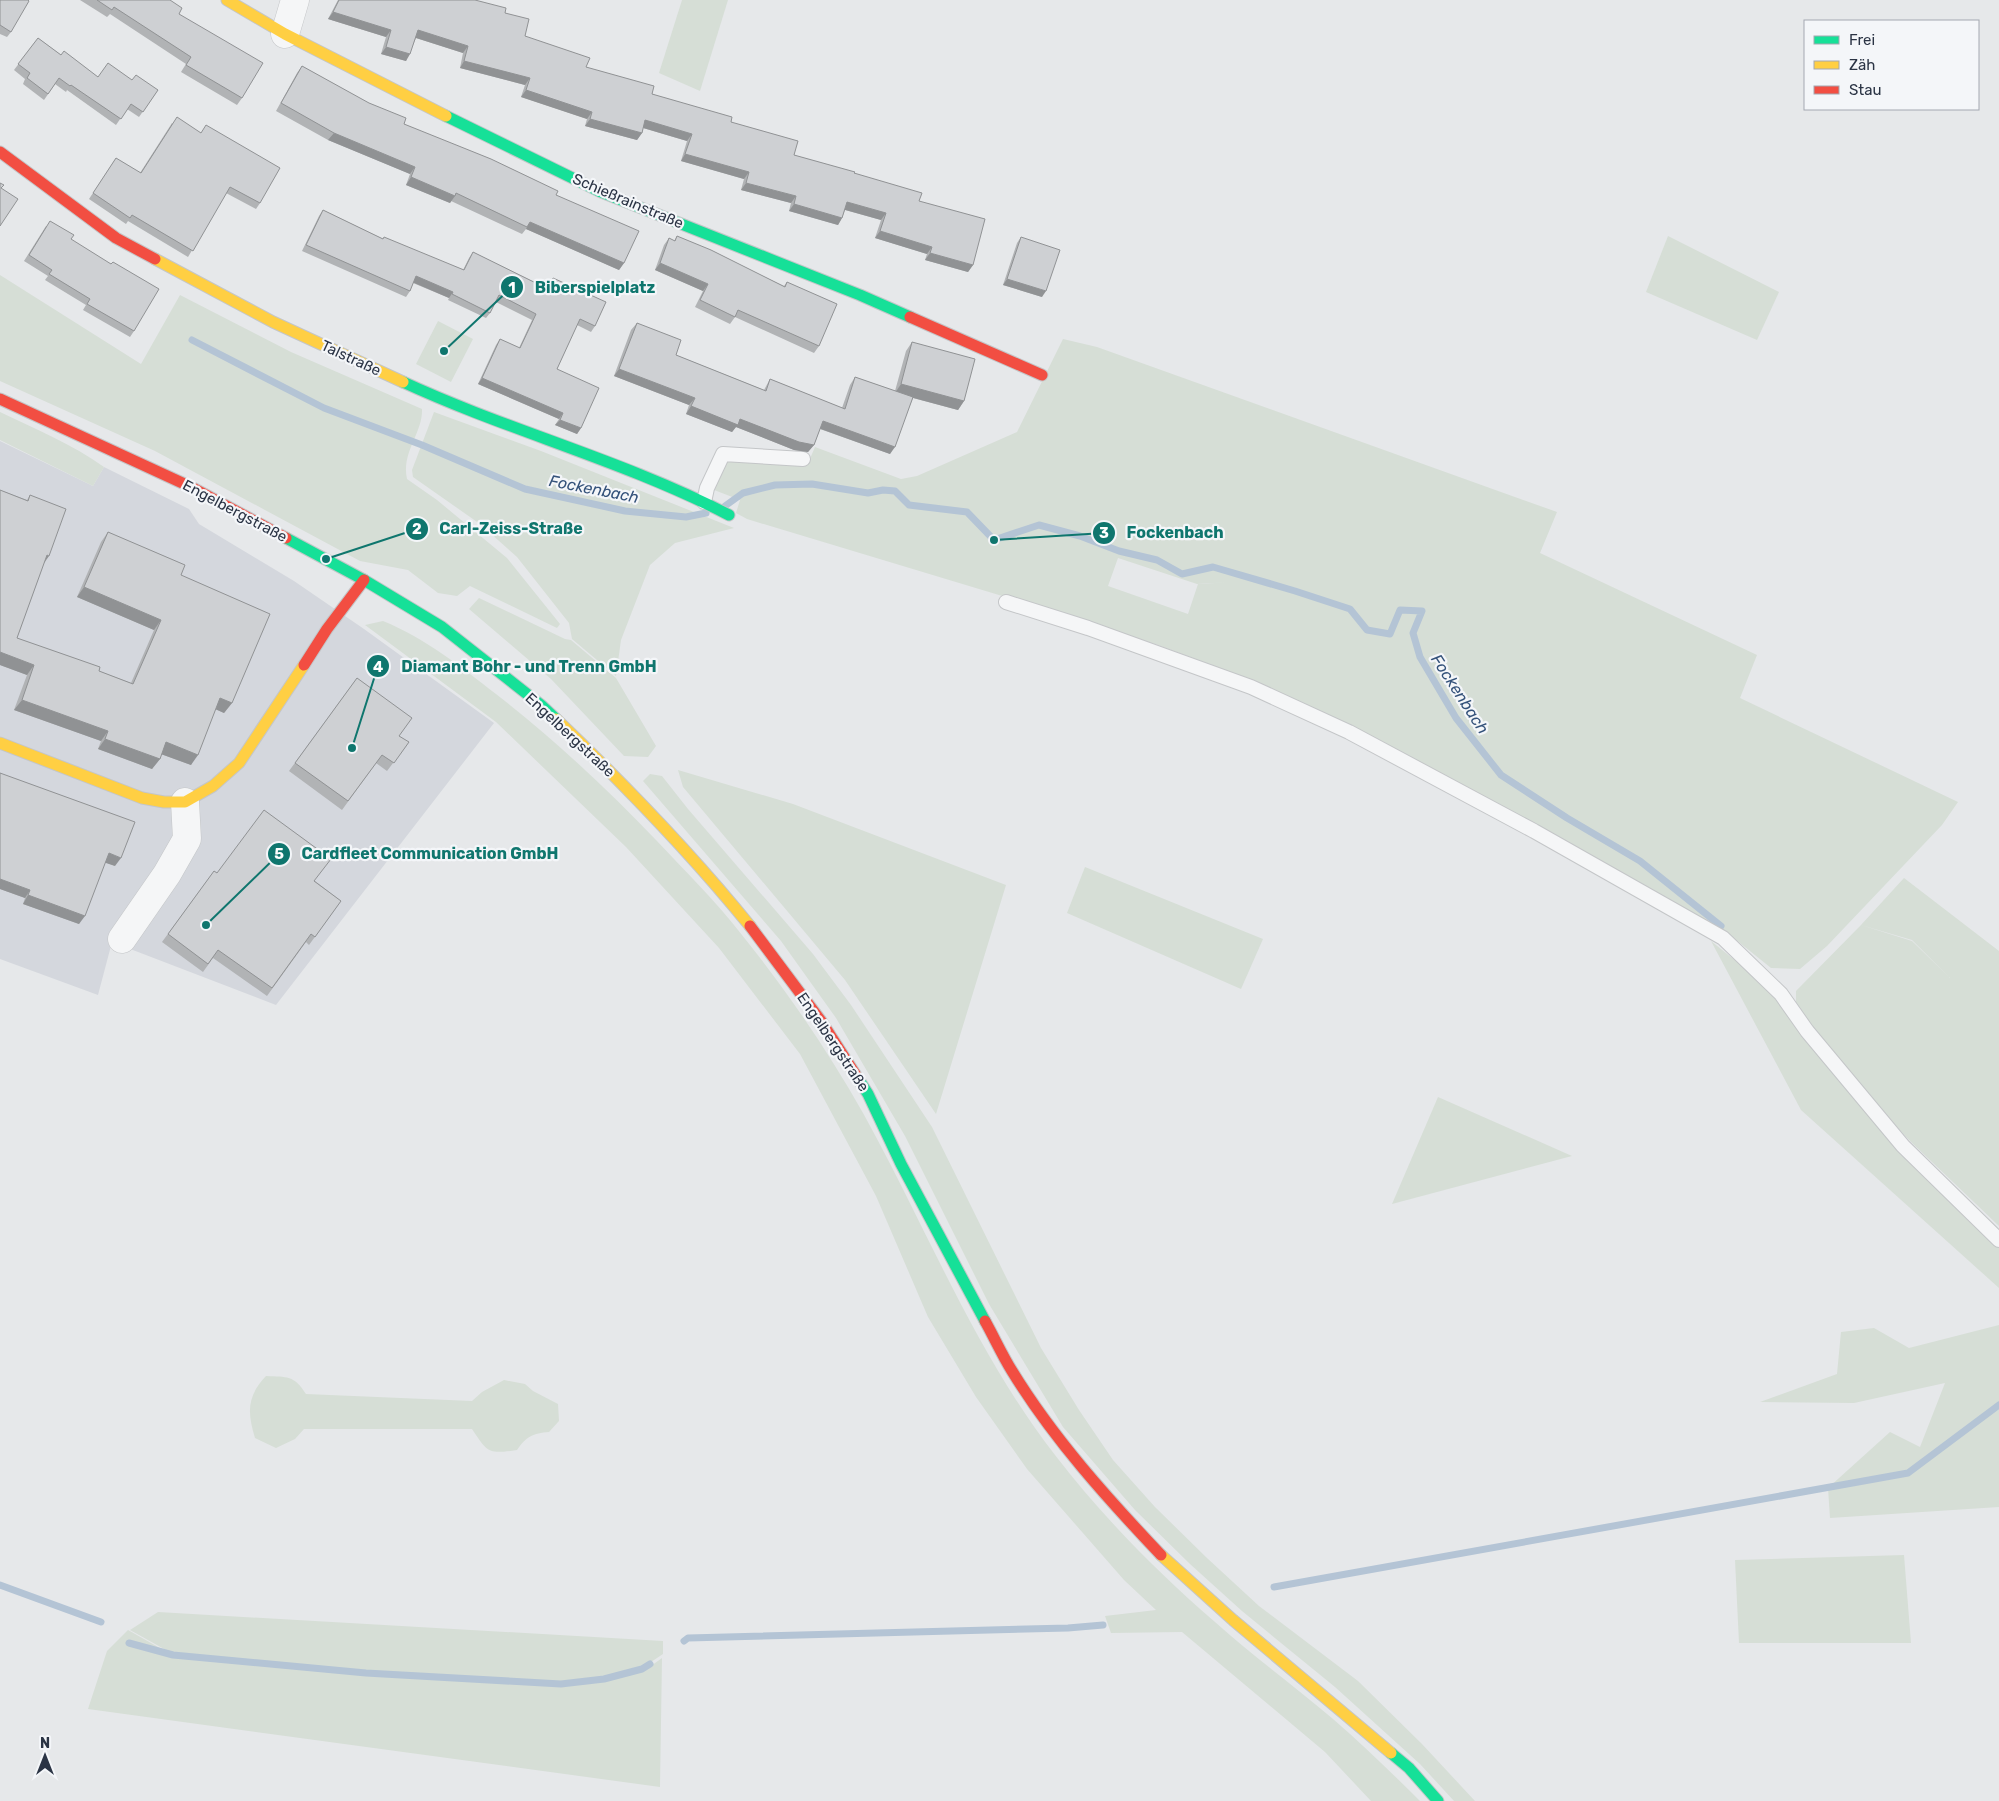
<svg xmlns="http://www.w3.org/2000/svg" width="1999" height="1801" viewBox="0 0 1999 1801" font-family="Rubik,sans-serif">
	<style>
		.built { fill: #d4d7dd }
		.green { fill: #d6ded6; fill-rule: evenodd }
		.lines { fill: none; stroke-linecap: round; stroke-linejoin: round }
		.stream { stroke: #b4c4d5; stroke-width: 7 }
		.lane-casing { stroke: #c4c6c8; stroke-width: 16 }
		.street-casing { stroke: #c4c6c8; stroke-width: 29 }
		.fast-casing { stroke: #c4c6c8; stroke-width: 13 }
		.slow-casing { stroke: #c4c6c8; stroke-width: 13 }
		.jam-casing { stroke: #c4c6c8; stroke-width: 13 }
		.lane { stroke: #f5f6f7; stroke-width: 14 }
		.street { stroke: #f5f6f7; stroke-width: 28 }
		.fast { stroke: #16e098; stroke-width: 11 }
		.slow { stroke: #ffcf43; stroke-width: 11 }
		.jam { stroke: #f24e42; stroke-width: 11 }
		.wall { fill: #b1b3b5 }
		.shaded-wall { fill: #909294 }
		.building { fill: #ced0d3; stroke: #909294 }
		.labels { text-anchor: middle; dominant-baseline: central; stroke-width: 4.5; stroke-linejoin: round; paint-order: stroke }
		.street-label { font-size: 15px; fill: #2b3445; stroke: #f4f6f9 }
		.water-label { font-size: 16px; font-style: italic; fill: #34527a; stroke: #f4f6f9 }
		.leader { fill: none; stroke: #0f766e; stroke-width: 2 }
		.callout-dot { fill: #0f766e; stroke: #f4f6f9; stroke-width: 2 }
		.mark-label { font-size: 15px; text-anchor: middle; font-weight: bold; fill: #fff }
		.callout-label { font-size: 16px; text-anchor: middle; font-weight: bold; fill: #0f766e; stroke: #f4f6f9; stroke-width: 4.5; stroke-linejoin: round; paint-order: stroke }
	</style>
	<rect width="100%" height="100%" fill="#e6e8ea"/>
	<!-- built -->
	<path class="built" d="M 0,441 L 93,486 L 104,467 L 189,509 L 199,524 L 294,581 L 364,629 L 494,723 L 276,1005 L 112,942 L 98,995 L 0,959 Z"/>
	<!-- green -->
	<g class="green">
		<path d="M 682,0 L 728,0 L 700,91 L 659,73 Z"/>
		<path d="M 1668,236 L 1779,292 L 1757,340 L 1646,292 Z"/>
		<path d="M 0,275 L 141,364 L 180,295 L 291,352 L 422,409 C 423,433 401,452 407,479 L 437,500 L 507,558 L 560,624 L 557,628 L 470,586 L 457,596 L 438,593 L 408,570 L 360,561 L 155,451 L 0,381 Z"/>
		<path d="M 438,321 L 473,339 L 451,382 L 416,364 Z"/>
		<path d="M 1063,339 L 1097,347 L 1557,512 L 1540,553 L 1757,655 L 1740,698 L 1958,802 L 1942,825 L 1827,946 L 1800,969 L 1771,968 L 1735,939 L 1671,903 L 1353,726 L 1255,681 L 1158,645 L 1072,617 L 747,519 L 736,513 L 740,500 L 709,488 L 724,455 L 809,461 L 815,447 L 901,479 L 917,476 L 1017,432 ZM 1118,558 L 1197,584 L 1248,581 L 1198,584 L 1188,614 L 1108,586 Z"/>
		<path d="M 0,412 C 35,429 72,444 104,467 L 93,486 L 0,440 Z"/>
		<path d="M 434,412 L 541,451 L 734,528 L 675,543 L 650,565 L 621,640 L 616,676 L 572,639 L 569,623 L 517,557 L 480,524 L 413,477 L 412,470 Z"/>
		<path d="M 479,598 L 565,639 L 571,640 L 616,678 L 656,746 L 648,757 L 624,756 L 551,679 L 469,609 Z"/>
		<path d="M 383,621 C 425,638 461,667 496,694 C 554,739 606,788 656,840 C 685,871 716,901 742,935 C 787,991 828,1051 863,1113 C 927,1228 974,1351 1055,1455 C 1102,1516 1157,1572 1215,1622 C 1253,1656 1294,1686 1333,1719 C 1363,1745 1392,1773 1420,1801 L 1371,1801 L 1325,1752 L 1182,1632 L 1111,1633 L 1105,1616 L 1156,1610 L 1124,1580 L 1027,1469 L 976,1397 L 928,1317 L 876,1196 L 800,1054 L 719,948 L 626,847 L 496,722 L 365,625 Z"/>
		<path d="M 678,770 L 793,804 L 1006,885 L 936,1114 L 845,980 L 683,787 Z"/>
		<path d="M 650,774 L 662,776 L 688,809 L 813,954 L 851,1005 L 932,1127 L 1041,1348 L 1079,1410 L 1113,1460 L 1155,1507 L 1207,1558 L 1259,1606 L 1358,1681 L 1422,1744 L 1475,1801 L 1454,1801 L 1420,1764 L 1335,1687 L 1242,1611 L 1190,1564 L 1135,1510 L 1063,1427 L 989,1304 L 905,1136 L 836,1018 L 781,941 L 643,781 Z"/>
		<path d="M 1085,867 L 1263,939 L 1241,989 L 1067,913 Z"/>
		<path d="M 1904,878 L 1999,951 L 1999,1226 L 1910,1141 L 1855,1081 L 1796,1007 L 1796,991 L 1861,925 L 1912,941 L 1950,978 L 1912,940 L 1861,925 Z"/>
		<path d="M 1711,941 L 1762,982 L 1899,1151 L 1999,1234 L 1999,1288 L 1801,1110 Z"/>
		<path d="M 1438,1097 L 1572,1156 L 1392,1204 Z"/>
		<path d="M 1999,1325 L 1999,1507 L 1830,1518 L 1828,1488 L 1890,1432 L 1920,1447 L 1945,1383 L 1854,1403 L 1760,1402 L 1837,1374 L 1841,1332 L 1874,1328 L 1909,1348 Z"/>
		<path d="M 266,1376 C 287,1377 294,1375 306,1394 L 472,1401 L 482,1392 L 504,1380 L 525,1384 L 533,1391 L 558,1404 L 559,1421 L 549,1432 C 533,1433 526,1437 517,1450 C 488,1454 488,1453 472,1429 L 304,1429 L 295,1439 L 276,1448 L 255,1438 C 247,1412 247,1396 266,1376 Z"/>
		<path d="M 1904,1555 L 1911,1643 L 1739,1643 L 1735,1560 Z"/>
		<path d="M 158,1612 L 663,1641 L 663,1654 L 642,1668 L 606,1677 L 562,1682 L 367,1671 L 173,1654 L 130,1630 Z"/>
		<path d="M 128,1630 L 174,1656 L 345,1673 L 563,1687 L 606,1681 L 644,1671 L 662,1658 L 660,1787 L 88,1709 L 107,1651 Z"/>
	</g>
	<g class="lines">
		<!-- stream -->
		<g class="stream">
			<path d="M 192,340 L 324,408 L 422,445 L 525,489 L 625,511 L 686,517 L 706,513"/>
			<path d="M 725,506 L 743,493 L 775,485 L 812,484 L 868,493 L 883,490 L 895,491 L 909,505 L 967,512 L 994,540 L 1039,525 L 1080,536 L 1119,551 L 1157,560 L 1182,574 L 1213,567 L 1295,591 L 1350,609 L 1367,630 L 1390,634 L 1400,610 L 1422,611 L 1413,633 L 1420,657 L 1456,718 L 1501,775 L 1567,818 L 1640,861 L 1721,926"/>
			<path d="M 0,1585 L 101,1622"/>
			<path d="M 1274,1587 L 1908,1473 L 1999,1405"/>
			<path d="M 684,1641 L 688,1638 L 1068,1628 L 1103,1625"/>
			<path d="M 129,1643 L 173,1655 L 366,1673 L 561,1684 L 604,1679 L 642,1669 L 650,1664"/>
		</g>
		<!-- lane casing -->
		<g class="lane-casing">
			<g id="lane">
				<path d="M 704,502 L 707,488 L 723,454 L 803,459"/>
				<path d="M 1006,602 L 1088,628 L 1251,687 L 1349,732 L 1534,831 L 1723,938 L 1781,994 L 1807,1031 L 1903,1146 L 1999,1240"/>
			</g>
		</g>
		<!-- street casing -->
		<g class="street-casing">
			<g id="street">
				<path d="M 285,34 L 295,0"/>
				<path d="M 122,939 L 167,874 L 187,839 L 185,802"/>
			</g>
		</g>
		<!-- fast casing -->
		<g class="fast-casing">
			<g id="fast">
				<path d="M 446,116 L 601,192 L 860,295 L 910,317"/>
				<path d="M 403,382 C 509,431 625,461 729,515"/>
				<path d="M 286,538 L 364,580 L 442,627 L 541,705 L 556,719"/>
				<path d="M 857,1077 L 868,1094 L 901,1164 L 985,1321"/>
				<path d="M 1391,1753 L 1409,1768 L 1438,1801"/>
			</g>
		</g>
		<!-- slow casing -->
		<g class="slow-casing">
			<g id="slow">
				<path d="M 227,0 L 285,34 L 446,116"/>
				<path d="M 155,259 L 273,322 L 403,382"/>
				<path d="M 556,719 C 625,785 690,852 750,926"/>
				<path d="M 0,743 L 142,798 L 164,802 L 185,802 L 213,786 L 239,763 L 304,665"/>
				<path d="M 1161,1555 L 1233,1620 L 1391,1753"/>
			</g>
		</g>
		<!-- jam casing -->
		<g class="jam-casing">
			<g id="jam">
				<path d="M 0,152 L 116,238 L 155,259"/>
				<path d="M 910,317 L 1042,375"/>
				<path d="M 0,399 L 191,487 L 286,538"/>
				<path d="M 304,665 L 327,629 L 364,580"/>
				<path d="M 750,926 L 821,1021 L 857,1077"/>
				<path d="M 985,1321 C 994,1337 1002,1355 1012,1371 C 1053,1438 1107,1498 1161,1555"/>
			</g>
		</g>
		<!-- lane -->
		<use href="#lane" class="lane"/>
		<!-- street -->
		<use href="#street" class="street"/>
		<!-- fast -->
		<use href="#fast" class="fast"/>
		<!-- slow -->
		<use href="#slow" class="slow"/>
		<!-- jam -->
		<use href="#jam" class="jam"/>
	</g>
	<!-- wall -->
	<g class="wall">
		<path d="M 0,0 L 11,32 L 7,37 L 0,34 Z"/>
		<path d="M 80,0 L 170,0 L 179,14 L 242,98 L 237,105 L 181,72 L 186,64 L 110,14 L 107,17 Z"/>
		<path d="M 338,0 L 475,0 L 505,13 L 525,36 L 586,67 L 652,94 L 731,122 L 794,155 L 854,173 L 919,201 L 973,265 L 968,272 L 925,260 L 927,254 L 875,238 L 881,220 L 845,210 L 842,218 L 838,225 L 789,211 L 791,203 L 741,190 L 744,179 L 681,161 L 687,141 L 643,128 L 642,133 L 637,140 L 585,126 L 587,119 L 521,97 L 525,85 L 460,68 L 463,53 L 416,38 L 406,61 L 381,54 L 386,37 L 328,19 Z"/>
		<path d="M 38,38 L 61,55 L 98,77 L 132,80 L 158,90 L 139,117 L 127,109 L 116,125 L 67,90 L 66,92 L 55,84 L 44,100 L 23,84 L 25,79 L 14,70 Z"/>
		<path d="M 302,66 L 404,124 L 556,195 L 624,263 L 619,270 L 526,229 L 522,234 L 451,201 L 450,203 L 406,185 L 410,174 L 328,140 L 276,111 L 297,73 Z"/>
		<path d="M 172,123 L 260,203 L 256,209 L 226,193 L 188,257 L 128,221 L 126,224 L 89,199 L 116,158 L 140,173 Z"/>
		<path d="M 323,210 L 383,239 L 463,270 L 469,258 L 473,252 L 546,288 L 553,278 L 595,326 L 591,332 L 577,325 L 557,369 L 581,428 L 577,434 L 555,425 L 559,419 L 478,384 L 496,345 L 500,339 L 519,348 L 532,320 L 496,302 L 490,313 L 486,318 L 448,300 L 449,298 L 413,283 L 410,291 L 406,297 L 302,251 L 319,216 Z"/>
		<path d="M 46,226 L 71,239 L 134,331 L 130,337 L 83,310 L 86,305 L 45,280 L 48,276 L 24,261 Z"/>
		<path d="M 677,236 L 784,286 L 787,282 L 819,346 L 814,353 L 735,317 L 730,324 L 695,307 L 703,291 L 655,270 L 664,245 L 669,238 L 674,241 Z"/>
		<path d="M 1021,237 L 1042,297 L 1003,285 L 1017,243 Z"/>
		<path d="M 637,323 L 676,355 L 764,390 L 770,379 L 842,408 L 850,385 L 855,377 L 895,391 L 906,351 L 912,342 L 964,401 L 958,410 L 913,398 L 890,454 L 820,429 L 814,445 L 808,452 L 794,450 L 736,427 L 732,432 L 686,414 L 689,405 L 614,376 L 631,330 Z"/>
		<path d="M 0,490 L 27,500 L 30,495 L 43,565 L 17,638 L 99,671 L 131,683 L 154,630 L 77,597 L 101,542 L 108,532 L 181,575 L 232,703 L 224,713 L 215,709 L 191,765 L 161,754 L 160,759 L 152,769 L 98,749 L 101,741 L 14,710 L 27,675 L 0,665 Z"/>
		<path d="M 357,678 L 399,736 L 409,742 L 387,771 L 376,763 L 342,810 L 289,771 Z"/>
		<path d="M 0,773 L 115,866 L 105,862 L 79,924 L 23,904 L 25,898 L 0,889 Z"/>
		<path d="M 214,871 L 217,873 L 315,881 L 341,901 L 309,945 L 306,942 L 267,996 L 213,958 L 203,972 L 162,942 Z"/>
	</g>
	<!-- shaded-wall -->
	<g class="shaded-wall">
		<path d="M 333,12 L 391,30 L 386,37 L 328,19 Z"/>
		<path d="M 418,30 L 468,46 L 463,53 L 413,37 Z"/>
		<path d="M 386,47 L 410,54 L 406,61 L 381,54 Z"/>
		<path d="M 464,61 L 530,78 L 525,85 L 460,68 Z"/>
		<path d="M 526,90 L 592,112 L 587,119 L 521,97 Z"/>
		<path d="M 590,119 L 642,133 L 637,140 L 585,126 Z"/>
		<path d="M 645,120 L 692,134 L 687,141 L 640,127 Z"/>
		<path d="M 334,133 L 415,167 L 410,174 L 328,140 Z"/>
		<path d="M 685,154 L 749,172 L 744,179 L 681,161 Z"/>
		<path d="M 411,177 L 455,196 L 450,203 L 406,185 Z"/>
		<path d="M 746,183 L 796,196 L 791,203 L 741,190 Z"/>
		<path d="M 847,202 L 886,213 L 881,220 L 842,209 Z"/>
		<path d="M 794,204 L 842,218 L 838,225 L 789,211 Z"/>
		<path d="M 530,222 L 624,263 L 619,270 L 526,229 Z"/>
		<path d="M 880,231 L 932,247 L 927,254 L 875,238 Z"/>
		<path d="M 930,253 L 973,265 L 968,272 L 925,260 Z"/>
		<path d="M 660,263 L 708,284 L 703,291 L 655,270 Z"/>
		<path d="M 416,276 L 453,292 L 449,298 L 412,282 Z"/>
		<path d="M 1007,279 L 1046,291 L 1042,297 L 1003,285 Z"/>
		<path d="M 619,369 L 695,398 L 689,405 L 614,376 Z"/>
		<path d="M 482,378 L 563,413 L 559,419 L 478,384 Z"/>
		<path d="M 901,384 L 964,401 L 958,410 L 895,393 Z"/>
		<path d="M 691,406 L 740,419 L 814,445 L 808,452 L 794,450 L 736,427 L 732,432 L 686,414 Z"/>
		<path d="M 560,420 L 581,428 L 577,434 L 555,425 Z"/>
		<path d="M 823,421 L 895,447 L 890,454 L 818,428 Z"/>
		<path d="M 47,555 L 49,556 L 42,566 Z"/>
		<path d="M 84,587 L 161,620 L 154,630 L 77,597 Z"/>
		<path d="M 0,652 L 34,665 L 27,675 L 0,665 Z"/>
		<path d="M 220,698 L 232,703 L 224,713 L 213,708 Z"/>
		<path d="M 22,700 L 108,731 L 101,741 L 14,710 Z"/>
		<path d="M 105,739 L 160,759 L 152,769 L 98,749 Z"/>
		<path d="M 166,742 L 198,755 L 191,765 L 158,753 Z"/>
		<path d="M 109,853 L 121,858 L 115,866 L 103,862 Z"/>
		<path d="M 0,879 L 30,890 L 25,898 L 0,889 Z"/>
		<path d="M 28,895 L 85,916 L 79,924 L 23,904 Z"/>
	</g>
	<!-- building -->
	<g class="building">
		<path d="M 0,0 L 28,0 L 29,1 L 11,32 L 0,25 Z"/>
		<path d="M 97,0 L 170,0 L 182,8 L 179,14 L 263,63 L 242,98 L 186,65 L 191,57 L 114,7 L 112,10 Z"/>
		<path d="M 339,0 L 475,0 L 506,8 L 505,13 L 529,19 L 525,36 L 590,58 L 586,67 L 654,86 L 652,94 L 732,117 L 731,122 L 798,141 L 794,155 L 855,172 L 854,173 L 922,193 L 919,201 L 985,219 L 973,265 L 930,253 L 932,247 L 880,231 L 886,213 L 847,202 L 842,218 L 794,204 L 796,196 L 746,183 L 749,172 L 685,154 L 692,134 L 645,120 L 642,133 L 590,119 L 592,112 L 526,90 L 530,78 L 464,61 L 468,46 L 418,30 L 410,54 L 386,47 L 391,30 L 333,12 Z"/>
		<path d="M 38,38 L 61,55 L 64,51 L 98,77 L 108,63 L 132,80 L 136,75 L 158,90 L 143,112 L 131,104 L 121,119 L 71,85 L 70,86 L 59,78 L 48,94 L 27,78 L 30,73 L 18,64 Z"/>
		<path d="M 302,66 L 369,103 L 406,118 L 404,124 L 491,159 L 558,191 L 556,195 L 639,231 L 624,263 L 530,222 L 527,227 L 456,193 L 455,196 L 411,177 L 415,167 L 334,133 L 281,103 Z"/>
		<path d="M 177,117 L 201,133 L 206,125 L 280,168 L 260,203 L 230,187 L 193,251 L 132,215 L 130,218 L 93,193 L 116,158 L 141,173 Z"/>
		<path d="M 0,183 L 4,185 L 1,188 L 18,199 L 0,226 Z"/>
		<path d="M 323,210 L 383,239 L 384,237 L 464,270 L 473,252 L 548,289 L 553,278 L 606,302 L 595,326 L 580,319 L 557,369 L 599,388 L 581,428 L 560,420 L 563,413 L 482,378 L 500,339 L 520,348 L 536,314 L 499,295 L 490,313 L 452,294 L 453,292 L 416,276 L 410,291 L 306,245 Z"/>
		<path d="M 50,221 L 74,235 L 71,239 L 111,264 L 113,262 L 159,289 L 134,331 L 87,304 L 90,299 L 49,274 L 52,270 L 29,255 Z"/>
		<path d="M 677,236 L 711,250 L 785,287 L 787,282 L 837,304 L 819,346 L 738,310 L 735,317 L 700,300 L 708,284 L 660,263 L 669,238 L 675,241 Z"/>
		<path d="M 1021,237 L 1060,250 L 1046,291 L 1007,279 Z"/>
		<path d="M 637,323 L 681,340 L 676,355 L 766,391 L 770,379 L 845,409 L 855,377 L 913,397 L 895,447 L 823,421 L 814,445 L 799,442 L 740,419 L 738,425 L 691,406 L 695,398 L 619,369 Z"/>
		<path d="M 912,342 L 975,359 L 964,401 L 901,384 Z"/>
		<path d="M 0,490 L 28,501 L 30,495 L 66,509 L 49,556 L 47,555 L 17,638 L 100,667 L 99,671 L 133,684 L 161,620 L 84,587 L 108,532 L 185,565 L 181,575 L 270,614 L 232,703 L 220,698 L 198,755 L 166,742 L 160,759 L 105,739 L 108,731 L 22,700 L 34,665 L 0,652 Z"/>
		<path d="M 357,678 L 412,718 L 399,736 L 409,742 L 394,763 L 382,755 L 348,801 L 295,763 Z"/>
		<path d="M 0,773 L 135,822 L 121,858 L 109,853 L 85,916 L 28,895 L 30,890 L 0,879 Z"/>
		<path d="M 264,810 L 331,859 L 314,881 L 341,901 L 315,937 L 311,934 L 272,988 L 218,950 L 208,964 L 168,934 L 214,871 L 217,873 Z"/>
	</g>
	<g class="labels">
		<!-- street labels -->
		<g class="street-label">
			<text transform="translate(628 201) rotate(23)">Schießrainstraße</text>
			<text transform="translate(351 358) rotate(25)">Talstraße</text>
			<text transform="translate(235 511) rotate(28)">Engelbergstraße</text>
			<text transform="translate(570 735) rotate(43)">Engelbergstraße</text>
			<text transform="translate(833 1042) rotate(56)">Engelbergstraße</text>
		</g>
		<!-- water labels -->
		<g class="water-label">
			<text transform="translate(594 489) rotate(11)">Fockenbach</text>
			<text transform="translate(1460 694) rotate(57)">Fockenbach</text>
		</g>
	</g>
	<!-- callouts -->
	<path class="leader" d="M444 351L512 287M326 559L417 529M994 540L1104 533M352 748L378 666M206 925L279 854"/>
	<g class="callout-dot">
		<circle cx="444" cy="351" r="5"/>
		<circle cx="326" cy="559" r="5"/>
		<circle cx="994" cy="540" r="5"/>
		<circle cx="352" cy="748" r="5"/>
		<circle cx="206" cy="925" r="5"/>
		<circle cx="512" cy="287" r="12"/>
		<circle cx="417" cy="529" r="12"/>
		<circle cx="1104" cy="533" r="12"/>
		<circle cx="378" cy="666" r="12"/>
		<circle cx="279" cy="854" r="12"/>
	</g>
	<g class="mark-label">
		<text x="512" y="293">1</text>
		<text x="417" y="534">2</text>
		<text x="1104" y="538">3</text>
		<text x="378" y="672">4</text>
		<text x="279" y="859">5</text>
	</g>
	<g class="callout-label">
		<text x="595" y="293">Biberspielplatz</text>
		<text x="511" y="534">Carl-Zeiss-Straße</text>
		<text x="1175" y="538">Fockenbach</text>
		<text x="529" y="672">Diamant Bohr - und Trenn GmbH</text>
		<text x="430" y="859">Cardfleet Communication GmbH</text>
	</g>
	<!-- legend -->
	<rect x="1804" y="20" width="175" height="90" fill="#f4f6f9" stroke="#a4a8b1"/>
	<rect x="1814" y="36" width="25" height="8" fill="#16e098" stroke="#a4a8b1"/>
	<text x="1849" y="45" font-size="15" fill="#2b3445">Frei</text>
	<rect x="1814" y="61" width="25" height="8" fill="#ffcf43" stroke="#a4a8b1"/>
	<text x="1849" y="70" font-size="15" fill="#2b3445">Zäh</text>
	<rect x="1814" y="86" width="25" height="8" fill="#f24e42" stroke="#a4a8b1"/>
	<text x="1849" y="95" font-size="15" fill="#2b3445">Stau</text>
	<!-- north arrow -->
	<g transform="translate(45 1756)" stroke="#f4f6f9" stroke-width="4" paint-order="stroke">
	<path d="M0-4L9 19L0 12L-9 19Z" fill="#2b3445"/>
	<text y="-8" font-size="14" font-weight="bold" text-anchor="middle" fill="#2b3445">N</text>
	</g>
</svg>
